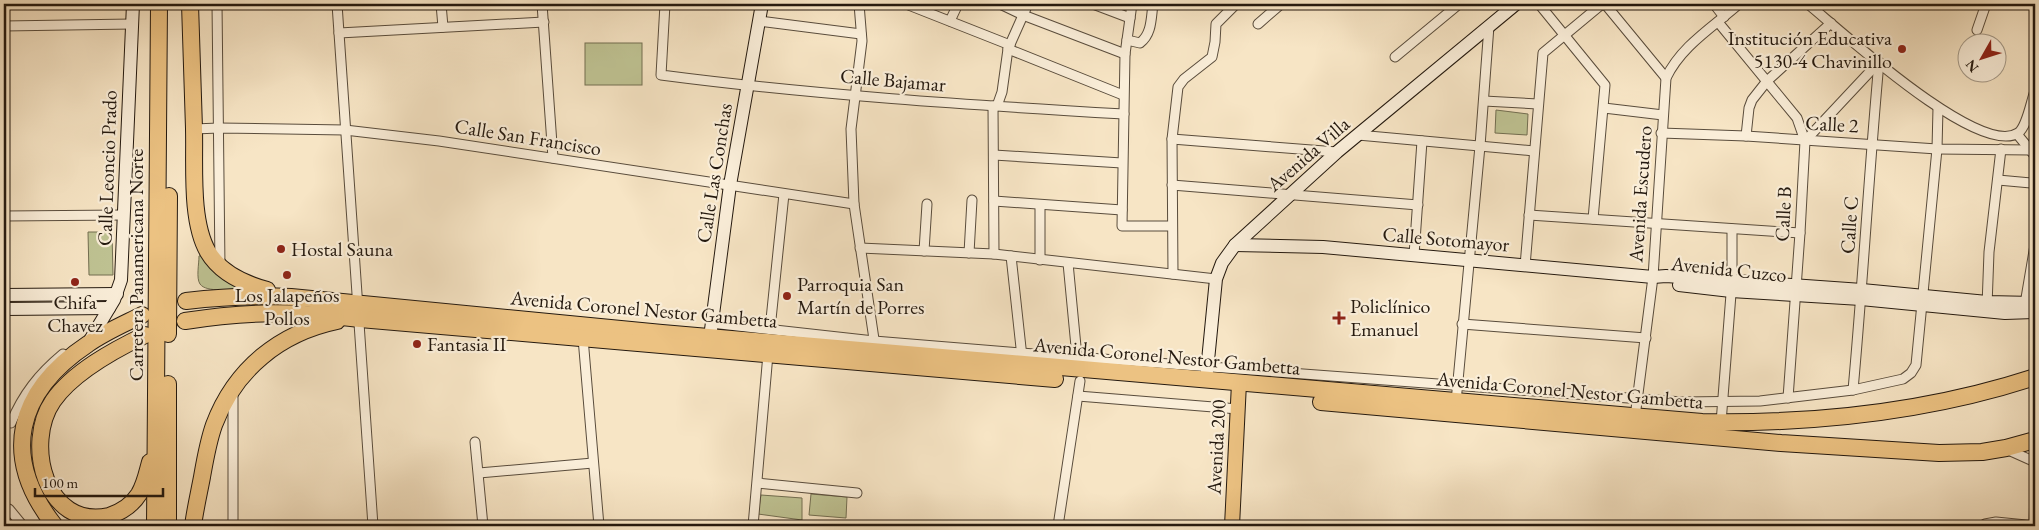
<svg xmlns="http://www.w3.org/2000/svg" width="2039" height="530" viewBox="0 0 2039 530" font-family="'EB Garamond',serif">
	<style>
		.green { fill: #bfc393; stroke: #726e51 }
		.lines { fill: none; stroke-linecap: round; stroke-linejoin: round }
		.street-casing { stroke: #594c3c; stroke-width: 11 }
		.secondary-casing { stroke: #24190f; stroke-width: 14 }
		.primary-casing { stroke: #24190f; stroke-width: 16 }
		.highway-casing { stroke: #24190f; stroke-width: 18 }
		.street { stroke: #faeed9; stroke-width: 9 }
		.secondary { stroke: #faeed9; stroke-width: 12 }
		.primary { stroke: #ecc282; stroke-width: 14 }
		.highway { stroke: #ecc282; stroke-width: 16 }
		.poi-dot { fill: #8f2418; stroke: #faeed9; stroke-width: 2 }
		.labels { text-anchor: middle; dominant-baseline: central; stroke-width: 4.5; stroke-linejoin: round; paint-order: stroke }
		.poi-label { font-size: 20px; fill: #24190f; stroke: #faeed9; text-anchor: start }
		.street-label { font-size: 20px; fill: #24190f; stroke: #faeed9 }
	</style>
	<rect width="100%" height="100%" fill="#f7e5c5"/>
	<filter id="stains"><feTurbulence type="fractalNoise" baseFrequency=".004" numOctaves="4"/><feColorMatrix values="0 0 0 0 .2 0 0 0 0 .09 0 0 0 0 .02 0 0 0 .5 -.17"/></filter>
	<radialGradient id="worn" r=".72"><stop offset=".6" stop-color="#630" stop-opacity="0"/><stop offset="1" stop-color="#630" stop-opacity=".3"/></radialGradient>
	<!-- green -->
	<g class="green">
		<rect x="585" y="43" width="57" height="42"/>
		<path d="M 1496,110 L 1528,114 L 1527,135 L 1495,133 Z"/>
		<path d="M 88,232 L 112,232 L 113,275 L 89,275 Z"/>
		<path d="M 203,255 L 242,289 C 233,289 206,293 200,284 C 196,278 199,264 199,256 Z"/>
		<path d="M 811,494 L 847,497 L 846,518 L 809,515 Z"/>
		<path d="M 761,495 L 802,498 L 802,520 L 758,514 Z"/>
	</g>
	<g class="lines">
		<!-- street casing -->
		<g class="street-casing">
			<g id="street">
				<path d="M 217,4 L 220,266"/>
				<path d="M 337,4 L 373,526"/>
				<path d="M 441,4 L 443,27"/>
				<path d="M 542,4 L 553,158"/>
				<path d="M 542,4 L 553,4"/>
				<path d="M 665,4 L 661,75 C 814,95 969,105 1124,114"/>
				<path d="M 859,4 L 862,41 L 851,129 L 854,204 L 875,346"/>
				<path d="M 906,4 L 1010,45"/>
				<path d="M 1000,4 L 1023,15 L 1125,54"/>
				<path d="M 1093,4 L 1130,18"/>
				<path d="M 1132,4 L 1125,54 L 1122,226 L 1172,226"/>
				<path d="M 1539,4 L 1605,85 L 1593,219"/>
				<path d="M 1605,4 L 1666,78"/>
				<path d="M 1714,4 L 1724,17"/>
				<path d="M 1808,4 C 1840,30 1979,158 2018,133 C 2027,127 2031,101 2035,91"/>
				<path d="M 759,21 L 861,34"/>
				<path d="M 950,21 L 958,4"/>
				<path d="M 1718,22 L 1797,118 L 1805,141"/>
				<path d="M 1258,24 L 1281,4"/>
				<path d="M 4,26 L 132,24"/>
				<path d="M 1977,30 L 1986,4"/>
				<path d="M 339,33 L 544,22"/>
				<path d="M 1127,40 L 1140,43 C 1152,34 1151,18 1153,4"/>
				<path d="M 1008,49 L 1123,95"/>
				<path d="M 1395,57 L 1459,4"/>
				<path d="M 1484,101 L 1538,104"/>
				<path d="M 993,106 L 994,254"/>
				<path d="M 997,106 L 1002,92 L 1008,49 L 1028,4"/>
				<path d="M 1604,108 L 1663,115"/>
				<path d="M 194,129 L 219,128 L 345,130 L 439,141 L 854,204"/>
				<path d="M 1661,133 L 1746,136 L 1937,149 L 2031,150"/>
				<path d="M 2017,134 L 2035,156"/>
				<path d="M 1358,135 L 1534,151"/>
				<path d="M 1746,136 L 1749,108 L 1752,100 L 1767,81 L 1831,23"/>
				<path d="M 1172,139 L 1337,152"/>
				<path d="M 994,155 L 1122,163"/>
				<path d="M 1998,180 L 2031,183 L 2035,182"/>
				<path d="M 1172,185 L 1418,205"/>
				<path d="M 994,201 L 1122,210"/>
				<path d="M 1040,205 L 1040,260"/>
				<path d="M 1529,215 L 1800,233"/>
				<path d="M 4,216 L 124,215"/>
				<path d="M 860,248 L 994,254 L 1216,279"/>
				<path d="M 924,251 L 927,204"/>
				<path d="M 969,253 L 972,200"/>
				<path d="M 1414,255 L 1422,141"/>
				<path d="M 1011,256 L 1022,357"/>
				<path d="M 1068,263 L 1077,357"/>
				<path d="M 1525,266 L 1543,53 L 1602,4"/>
				<path d="M 1173,274 L 1172,139 L 1178,87 L 1184,79 L 1212,57 L 1215,42 L 1216,24 L 1236,4"/>
				<path d="M 2025,304 L 2035,245"/>
				<path d="M 1987,306 L 1989,252 L 2001,149"/>
				<path d="M 711,323 L 874,341 L 1021,353 L 1682,402 L 1760,401 L 1853,390 L 1903,379 L 1911,373 L 1916,365 L 1937,149 L 1938,108"/>
				<path d="M 1462,324 L 1646,338"/>
				<path d="M 770,329 L 784,194"/>
				<path d="M 583,338 L 599,526"/>
				<path d="M 1853,390 C 1863,281 1869,171 1879,62"/>
				<path d="M 1078,396 L 1238,409"/>
				<path d="M 1788,398 L 1800,233 L 1805,141 L 1879,62"/>
				<path d="M 1456,402 L 1480,146 L 1489,26"/>
				<path d="M 1635,417 L 1653,277 L 1666,78 C 1681,46 1713,27 1739,4"/>
				<path d="M 11,423 C 23,394 39,374 63,354"/>
				<path d="M 1721,423 L 1732,281 L 1732,229"/>
				<path d="M 475,442 L 483,526"/>
				<path d="M 2006,449 L 2035,462"/>
				<path d="M 479,473 L 593,463"/>
				<path d="M 758,483 L 857,493"/>
				<path d="M 4,509 L 9,509 L 23,526"/>
				<path d="M 1985,524 L 1996,522 L 2035,526"/>
				<path d="M 233,526 L 233,392"/>
				<path d="M 753,526 L 768,354"/>
				<path d="M 1058,526 L 1080,381"/>
				<path d="M 2034,526 L 2035,489"/>
			</g>
		</g>
		<!-- secondary casing -->
		<g class="secondary-casing">
			<g id="secondary">
				<path d="M 1235,245 L 1323,247 L 1653,277 L 1666,276 L 1862,290 L 1987,302 L 2035,303"/>
				<path d="M 1679,285 L 1731,291 L 1861,299 L 2005,313 L 2035,312"/>
				<path d="M 4,295 L 117,294"/>
				<path d="M 4,309 L 109,308"/>
				<path d="M 90,340 L 114,300 L 121,280 L 133,4"/>
				<path d="M 709,345 L 730,185 L 762,4"/>
				<path d="M 1206,381 L 1216,279 L 1222,263 L 1235,245 L 1337,152 L 1516,4"/>
			</g>
		</g>
		<!-- primary casing -->
		<g class="primary-casing">
			<path id="primary" d="M 1232,526 L 1239,383"/>
		</g>
		<!-- highway casing -->
		<g class="highway-casing">
			<g id="highway">
				<path d="M 190,4 C 191,45 193,87 194,129 C 195,165 190,221 208,252 C 221,274 245,284 267,290"/>
				<path d="M 186,301 C 221,297 255,295 291,297 L 662,333 L 1702,422 C 1814,424 1928,412 2035,377"/>
				<path d="M 185,321 C 248,311 296,311 360,319 L 1055,379"/>
				<path d="M 168,334 L 169,196"/>
				<path d="M 145,335 C 114,350 73,372 53,401 C 24,443 45,530 109,516 C 121,512 132,505 139,494 C 145,484 147,473 150,462"/>
				<path d="M 1321,402 L 1781,443 L 1939,453 L 1982,452 L 2006,448 L 2035,440"/>
				<path d="M 55,526 C 0,457 16,392 88,344 C 105,332 124,324 142,315"/>
				<path d="M 155,526 L 159,4"/>
				<path d="M 168,526 L 168,384"/>
				<path d="M 193,526 C 195,510 199,493 202,477 C 205,460 208,442 214,425 C 235,369 280,333 337,321"/>
			</g>
		</g>
		<!-- street -->
		<use href="#street" class="street"/>
		<!-- secondary -->
		<use href="#secondary" class="secondary"/>
		<!-- primary -->
		<use href="#primary" class="primary"/>
		<!-- highway -->
		<use href="#highway" class="highway"/>
	</g>
	<!-- markers -->
	<g class="poi-dot">
		<circle cx="1902" cy="49" r="5"/>
		<circle cx="281" cy="249" r="5"/>
		<circle cx="287" cy="275" r="5"/>
		<circle cx="75" cy="282" r="5"/>
		<circle cx="787" cy="296" r="5"/>
		<path d="M1336.5 310.5h5v5h5v5h-5v5h-5v-5h-5v-5h5z"/>
		<circle cx="417" cy="344" r="5"/>
	</g>
	<g class="labels">
		<!-- poi labels -->
		<g class="poi-label">
			<text x="1892" y="38" text-anchor="end">Institución Educativa<tspan x="1892" dy="23">5130-4 Chavinillo</tspan></text>
			<text x="291" y="249">Hostal Sauna</text>
			<text x="797" y="284">Parroquia San<tspan x="797" dy="23">Martín de Porres</tspan></text>
			<text x="287" y="295" text-anchor="middle">Los Jalapeños<tspan x="287" dy="23">Pollos</tspan></text>
			<text x="75" y="302" text-anchor="middle">Chifa<tspan x="75" dy="23">Chavez</tspan></text>
			<text x="1350" y="306">Policlínico<tspan x="1350" dy="23">Emanuel</tspan></text>
			<text x="427" y="344">Fantasia II</text>
		</g>
		<!-- street labels -->
		<g class="street-label">
			<text transform="translate(893 80) rotate(5)">Calle Bajamar</text>
			<text transform="translate(1832 124) rotate(3)">Calle 2</text>
			<text transform="translate(528 137) rotate(9)">Calle San Francisco</text>
			<text transform="translate(1308 154) rotate(-41)">Avenida Villa</text>
			<text transform="translate(107 168) rotate(-88)">Calle Leoncio Prado</text>
			<text transform="translate(714 173) rotate(-81)">Calle Las Conchas</text>
			<text transform="translate(1640 194) rotate(-86)">Avenida Escudero</text>
			<text transform="translate(1783 214) rotate(-87)">Calle B</text>
			<text transform="translate(1849 225) rotate(-86)">Calle C</text>
			<text transform="translate(1446 239) rotate(5)">Calle Sotomayor</text>
			<text transform="translate(136 265) rotate(-90)">Carretera Panamericana Norte</text>
			<text transform="translate(1729 269) rotate(6)">Avenida Cuzco</text>
			<text transform="translate(644 309) rotate(5)">Avenida Coronel Nestor Gambetta</text>
			<text transform="translate(1167 356) rotate(5)">Avenida Coronel Nestor Gambetta</text>
			<text transform="translate(1570 390) rotate(5)">Avenida Coronel Nestor Gambetta</text>
			<text transform="translate(1216 447) rotate(-87)">Avenida 200</text>
		</g>
	</g>
	<!-- margin -->
	<rect width="2039" height="530" fill="none" stroke="#f7e5c5" stroke-width="20"/>
	<rect x="5" y="5" width="2029" height="520" fill="none" stroke="#24190f" stroke-width="2.5"/>
	<rect x="10" y="10" width="2019" height="510" fill="none" stroke="#24190f"/>
	<!-- north arrow -->
	<g transform="translate(1982 58) rotate(231)"><circle r="24" fill="#faeed9" stroke="#a49988"/>
	<path d="M0-4L9 19L0 12L-9 19Z" fill="#8f2418"/>
	<text y="-8" font-size="14" font-weight="bold" text-anchor="middle" fill="#24190f">N</text>
	</g>
	<!-- scale -->
	<path d="M35 488v8h128v-8" fill="none" stroke="#24190f" stroke-width="2.5"/>
	<text x="42" y="488" font-size="15" fill="#24190f" stroke="#faeed9" stroke-width="4" paint-order="stroke">100 m</text>
	<rect width="100%" height="100%" filter="url(#stains)"/>
	<rect width="100%" height="100%" fill="url(#worn)"/>
</svg>
